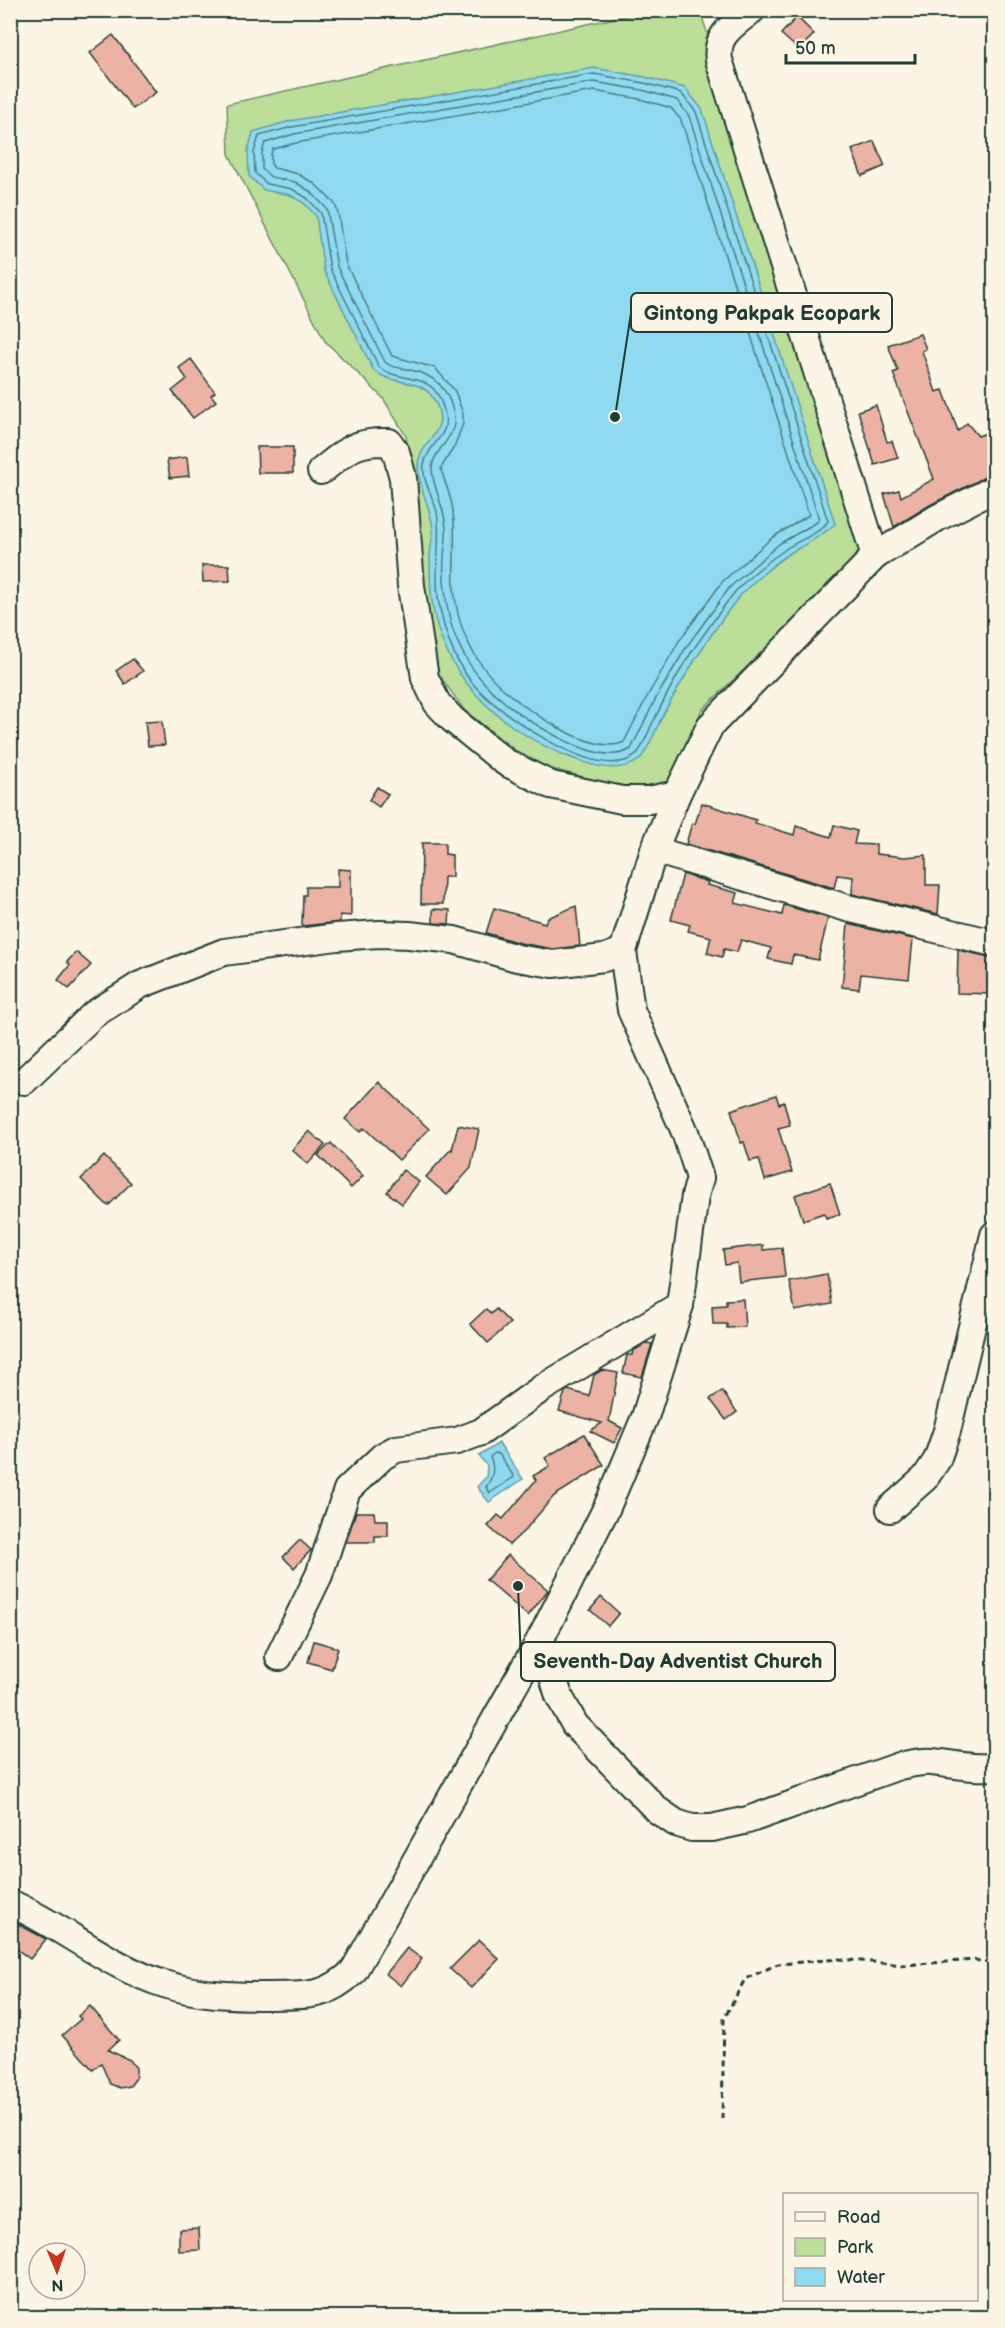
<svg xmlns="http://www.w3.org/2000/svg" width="1005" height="2328" viewBox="0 0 1005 2328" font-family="'Balsamiq Sans',sans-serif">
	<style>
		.green { fill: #bbde99; stroke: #6d8e66; stroke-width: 1.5 }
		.water { fill: #8fdaf0; stroke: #629ba5; stroke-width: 1.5 }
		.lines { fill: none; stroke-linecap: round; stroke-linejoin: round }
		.shore { stroke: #4c7c7f; stroke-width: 1.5 }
		.building { fill: #ecb2a4; stroke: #1f3d34; stroke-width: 1.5 }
		.minor-casing { stroke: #1f3d34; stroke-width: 30 }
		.path { stroke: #1f3d34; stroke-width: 3; stroke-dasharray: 6 4.5; stroke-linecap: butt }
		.minor { stroke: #fcf5e5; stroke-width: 26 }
		.leader { fill: none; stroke: #1f3d34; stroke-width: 2 }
		.callout-dot { fill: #1f3d34; stroke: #fcf5e5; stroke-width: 2 }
		.callout { fill: #fcf5e5; stroke: #1f3d34; stroke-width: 2 }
		.callout-label { font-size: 21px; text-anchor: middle; font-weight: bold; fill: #1f3d34 }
	</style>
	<rect width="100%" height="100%" fill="#fcf5e5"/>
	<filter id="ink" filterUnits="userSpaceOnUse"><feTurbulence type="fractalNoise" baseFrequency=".0167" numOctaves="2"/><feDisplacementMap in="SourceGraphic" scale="12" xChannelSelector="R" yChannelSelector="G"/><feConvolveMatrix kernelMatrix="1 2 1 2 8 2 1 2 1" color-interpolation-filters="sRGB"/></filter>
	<g filter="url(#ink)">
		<!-- green -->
		<path class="green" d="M 646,11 L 700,11 L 877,542 L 701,711 L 674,782 L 624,788 L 533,764 L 464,710 L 435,669 L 406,436 L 383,398 L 325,341 L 229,154 L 227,104 Z"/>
		<!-- water -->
		<g class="water">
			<path d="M 594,68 L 645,77 L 685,88 L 702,109 L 835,524 C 822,536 806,544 790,553 C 777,561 748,586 738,598 C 712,631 690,667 669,704 C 661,716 648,752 639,760 C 617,777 580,762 557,752 C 494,723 442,673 432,602 C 430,587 430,571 430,556 C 430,547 433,538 433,529 C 431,508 419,489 418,468 C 416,442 455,433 433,398 C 420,377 393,386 374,371 L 324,271 L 316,216 L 304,203 L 290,195 L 264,190 L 249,176 L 248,151 L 253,132 L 290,121 Z"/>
			<path d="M 499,1443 L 523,1479 L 489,1502 L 477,1487 L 486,1477 L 487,1466 L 479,1456 Z"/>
		</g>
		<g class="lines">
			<!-- shore -->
			<g class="shore">
				<path d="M 594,74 L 644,83 L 681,93 L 696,112 L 828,521 C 819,535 797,540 783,551 C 767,562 748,577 735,592 C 721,609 708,629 695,647 C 680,669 667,694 655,718 C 649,729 644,746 636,755 C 634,757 631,758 628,760 C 588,776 500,714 474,685 C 455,663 444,631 439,603 C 433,572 442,542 437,512 C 434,498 421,479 424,464 C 431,436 457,438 440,399 C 429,372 398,383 379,367 L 330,269 L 321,213 L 307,198 L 292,189 L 267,184 L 255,173 L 254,152 L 259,136 L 292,127 Z"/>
				<path d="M 594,82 L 642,90 L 677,100 L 689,116 L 819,519 L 817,522 L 779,544 L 730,587 L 687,646 L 655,700 L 631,749 C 611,762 577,747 558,737 C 501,707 453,666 446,598 C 444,585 443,571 444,558 C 444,549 447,539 446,530 C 446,509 433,490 432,469 C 431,452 458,437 454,416 C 449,389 436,375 410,370 C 401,367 393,369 385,362 L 337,267 L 327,209 L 311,192 L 295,182 L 271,177 L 262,169 L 262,153 L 265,143 L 294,134 Z"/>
				<path d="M 594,91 L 640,99 L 671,108 L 681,120 L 809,515 L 773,537 L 723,581 L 679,641 L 648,695 L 624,742 C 606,751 576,737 559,728 C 506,698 464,663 455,598 C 451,569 457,541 453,512 C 452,497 444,482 441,468 L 454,447 L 463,424 L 463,414 L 455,391 L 435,368 L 392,356 L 346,264 L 338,213 L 335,204 L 315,184 L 298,174 L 274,168 L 271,164 L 271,154 L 273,149 L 296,143 Z"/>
				<path d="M 495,1453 L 499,1454 L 514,1477 L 490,1493 L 486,1487 C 493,1477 495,1469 490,1457 Z"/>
			</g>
		</g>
		<!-- building -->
		<g class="building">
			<path d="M 797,17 L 814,34 L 799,50 L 781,34 Z"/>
			<path d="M 113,35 L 156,92 L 133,109 L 90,53 Z"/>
			<path d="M 874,141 L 885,166 L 862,176 L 852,150 Z"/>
			<path d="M 920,334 L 926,349 L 922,351 L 936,392 L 943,390 L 958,431 L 967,423 L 978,436 L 994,430 L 994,474 L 987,476 L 930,505 L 894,527 L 884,494 L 899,490 L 901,497 L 934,479 L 893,373 L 898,371 L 888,345 Z"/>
			<path d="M 191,359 L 215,392 L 211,395 L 216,401 L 193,418 L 172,391 L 187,379 L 179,368 Z"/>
			<path d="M 876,405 L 887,442 L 892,441 L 898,458 L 875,465 L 858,411 Z"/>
			<path d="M 257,447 L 293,447 L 293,473 L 258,473 Z"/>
			<path d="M 187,457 L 189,476 L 170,478 L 167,460 Z"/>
			<path d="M 202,565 L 229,565 L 230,581 L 203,582 Z"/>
			<path d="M 133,659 L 143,671 L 125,684 L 116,671 Z"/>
			<path d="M 162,721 L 165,745 L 148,746 L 145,722 Z"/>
			<path d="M 377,787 L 388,794 L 379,807 L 369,800 Z"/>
			<path d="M 702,803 L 756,820 L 755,823 L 794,835 L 796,826 L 831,837 L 834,825 L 857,831 L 854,844 L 876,845 L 876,854 L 905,857 L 926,855 L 926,885 L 940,885 L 938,914 L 852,894 L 853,877 L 837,875 L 834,888 L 686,844 L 692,823 L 695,824 Z"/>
			<path d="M 422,843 L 445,843 L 445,854 L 452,855 L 452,877 L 444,877 L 443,904 L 421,904 Z"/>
			<path d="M 338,869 L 351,870 L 351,916 L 340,915 L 340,922 L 302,926 L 303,895 L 306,895 L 306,887 L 338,887 Z"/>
			<path d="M 683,874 L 708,882 L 707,885 L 738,893 L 735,903 L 782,915 L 784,905 L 828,918 L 818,960 L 793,955 L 791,964 L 768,959 L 771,948 L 741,940 L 737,952 L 724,949 L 722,957 L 707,953 L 711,937 L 688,931 L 690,925 L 671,920 Z"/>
			<path d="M 576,906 L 580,946 L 553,949 L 520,943 L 486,933 L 494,908 L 545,923 L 547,918 Z"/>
			<path d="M 433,909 L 450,910 L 449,924 L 433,923 Z"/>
			<path d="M 848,924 L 913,939 L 909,979 L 861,974 L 859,989 L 842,987 Z"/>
			<path d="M 958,950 L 994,958 L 994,994 L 957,993 Z"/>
			<path d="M 76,952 L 91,965 L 69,989 L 58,980 L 70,965 L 67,962 Z"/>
			<path d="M 379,1082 L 429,1129 L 399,1160 L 364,1128 L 360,1132 L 345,1119 Z"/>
			<path d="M 776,1095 L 779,1104 L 784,1102 L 790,1125 L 778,1128 L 792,1172 L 765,1180 L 759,1159 L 750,1161 L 744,1142 L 741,1143 L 731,1110 Z"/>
			<path d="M 458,1125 L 479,1129 L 471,1168 L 447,1195 L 426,1177 L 451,1149 L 452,1150 Z"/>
			<path d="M 309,1131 L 325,1145 L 308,1164 L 292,1150 Z"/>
			<path d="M 331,1143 L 363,1176 L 351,1188 L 318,1155 Z"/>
			<path d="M 104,1156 L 131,1183 L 108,1206 L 81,1179 Z"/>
			<path d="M 403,1170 L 419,1182 L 402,1204 L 387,1192 Z"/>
			<path d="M 830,1183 L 840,1214 L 826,1218 L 824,1213 L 803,1220 L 795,1195 Z"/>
			<path d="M 763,1245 L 763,1250 L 782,1248 L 785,1277 L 739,1282 L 737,1263 L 725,1265 L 723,1250 Z"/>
			<path d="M 827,1274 L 832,1304 L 795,1311 L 789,1281 Z"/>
			<path d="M 743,1299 L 745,1327 L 727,1328 L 727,1324 L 713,1324 L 712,1306 L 726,1305 L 726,1300 Z"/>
			<path d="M 486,1309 L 491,1314 L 496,1309 L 510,1323 L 488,1343 L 470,1324 Z"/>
			<path d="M 647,1343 L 652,1344 L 642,1377 L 623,1373 L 627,1355 L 632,1355 L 633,1351 Z"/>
			<path d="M 602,1370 L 618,1373 L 609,1421 L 622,1428 L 614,1443 L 590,1431 L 602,1423 L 559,1411 L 565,1392 L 568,1390 L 589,1396 L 594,1375 Z"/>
			<path d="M 722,1391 L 737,1412 L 726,1420 L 710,1399 Z"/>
			<path d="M 584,1434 L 604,1465 L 554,1496 L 525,1530 L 509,1545 L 488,1526 L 498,1515 L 503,1519 L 536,1480 L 533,1476 L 550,1466 L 545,1458 Z"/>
			<path d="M 356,1512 L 374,1512 L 375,1520 L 388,1520 L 388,1536 L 375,1536 L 375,1542 L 346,1542 Z"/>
			<path d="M 300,1540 L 311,1550 L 294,1568 L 283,1557 Z"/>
			<path d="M 508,1555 L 548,1590 L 528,1616 L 486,1580 Z"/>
			<path d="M 601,1597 L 619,1613 L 608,1626 L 590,1610 Z"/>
			<path d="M 314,1641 L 338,1648 L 332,1669 L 308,1662 Z"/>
			<path d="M 10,1920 L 46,1939 L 30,1959 L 10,1944 Z"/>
			<path d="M 479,1940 L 499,1959 L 471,1988 L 450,1969 Z"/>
			<path d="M 407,1948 L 422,1959 L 401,1986 L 386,1974 Z"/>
			<path d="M 90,2006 L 119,2040 L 108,2050 L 130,2060 L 136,2068 L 136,2078 L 130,2086 L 120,2088 L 110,2084 L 101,2063 L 93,2070 L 62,2035 L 81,2019 L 78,2016 Z"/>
			<path d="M 199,2228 L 200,2250 L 179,2251 L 179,2229 Z"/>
		</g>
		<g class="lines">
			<!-- minor casing -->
			<g class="minor-casing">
				<g id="minor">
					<path d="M 321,471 C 348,450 353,441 389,442 L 396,452 L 403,478 L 411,586 L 425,678 L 437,703 L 452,719 L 505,762 L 551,785 L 622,800 L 649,800 L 677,794"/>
					<path d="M 875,556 L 937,518 L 994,489"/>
					<path d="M 654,850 L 847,908 L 994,943"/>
					<path d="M 24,1081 L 94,1014 L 140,985 L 224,952 L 337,937 L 379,934 L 409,935 L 454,940 L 517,958 L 553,964 L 604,958 L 623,951"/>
					<path d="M 890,1509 L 925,1478 L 937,1460 L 947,1431 L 994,1235"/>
					<path d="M 541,1638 L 559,1696 L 575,1725 L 657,1810 L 676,1823 L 692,1828 L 712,1828 L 748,1820 L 899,1766 C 910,1764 921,1761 932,1762 C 955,1764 970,1769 994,1767"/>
					<path d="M 279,1657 L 319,1575 L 347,1490 L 383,1456 L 396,1449 L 457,1441 L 481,1432 L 541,1389 L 680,1305"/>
					<path d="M 10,1903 C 63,1926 109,1967 164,1984 C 199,1995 233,1996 268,1996 C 307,1995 323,1999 353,1972 L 541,1638 L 607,1507 L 645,1417 L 680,1305 L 695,1196 L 700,1178 L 685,1132 L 631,1010 L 623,951 L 654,850 L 677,794 L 710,726 L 875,556 L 719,60 C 715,34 734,25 752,10"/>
				</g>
			</g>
			<!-- path -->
			<path class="path" d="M 722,2119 L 724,2019 L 745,1979 L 778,1964 L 839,1959 L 904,1965 L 975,1960 L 994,1964"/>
			<!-- minor -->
			<use href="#minor" class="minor"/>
		</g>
	</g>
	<!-- callouts -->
	<path class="leader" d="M615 417L631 313M518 1586L521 1661"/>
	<g class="callout-dot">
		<circle cx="615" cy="417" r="6"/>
		<circle cx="518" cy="1586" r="6"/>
	</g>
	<g class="callout">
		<rect x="631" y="293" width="261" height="39" rx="6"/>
		<rect x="521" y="1642" width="314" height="39" rx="6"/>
	</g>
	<g class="callout-label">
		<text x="762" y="320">Gintong Pakpak Ecopark</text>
		<text x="678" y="1668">Seventh-Day Adventist Church</text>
	</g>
	<!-- margin -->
	<rect width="1005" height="2328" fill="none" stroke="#fcf5e5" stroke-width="36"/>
	<rect x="18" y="18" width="969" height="2292" fill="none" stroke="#1f3d34" stroke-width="2" filter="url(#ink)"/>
	<!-- legend -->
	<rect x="783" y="2193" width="195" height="108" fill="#fcf5e5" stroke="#a4ab9e" stroke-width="1.5"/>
	<rect x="795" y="2212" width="30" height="9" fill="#fcf5e5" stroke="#a4ab9e" stroke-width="1.5"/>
	<text x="837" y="2223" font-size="18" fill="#1f3d34">Road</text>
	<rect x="795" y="2238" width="30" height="18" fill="#bbde99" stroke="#a4ab9e" stroke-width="1.5"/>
	<text x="837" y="2253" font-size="18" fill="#1f3d34">Park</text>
	<rect x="795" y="2268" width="30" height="18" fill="#8fdaf0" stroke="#a4ab9e" stroke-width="1.5"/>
	<text x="837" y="2283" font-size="18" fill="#1f3d34">Water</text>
	<!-- north arrow -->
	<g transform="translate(57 2271) rotate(178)"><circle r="28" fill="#fcf5e5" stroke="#a4ab9e" stroke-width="1.5"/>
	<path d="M0-4.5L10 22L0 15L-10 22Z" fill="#c8321e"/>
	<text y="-9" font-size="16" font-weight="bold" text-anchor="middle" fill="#1f3d34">N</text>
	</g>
	<!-- scale -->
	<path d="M786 54v9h129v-9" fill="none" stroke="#1f3d34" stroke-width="3"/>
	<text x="795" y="54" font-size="18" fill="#1f3d34" stroke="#fcf5e5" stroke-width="4.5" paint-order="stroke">50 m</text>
</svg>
